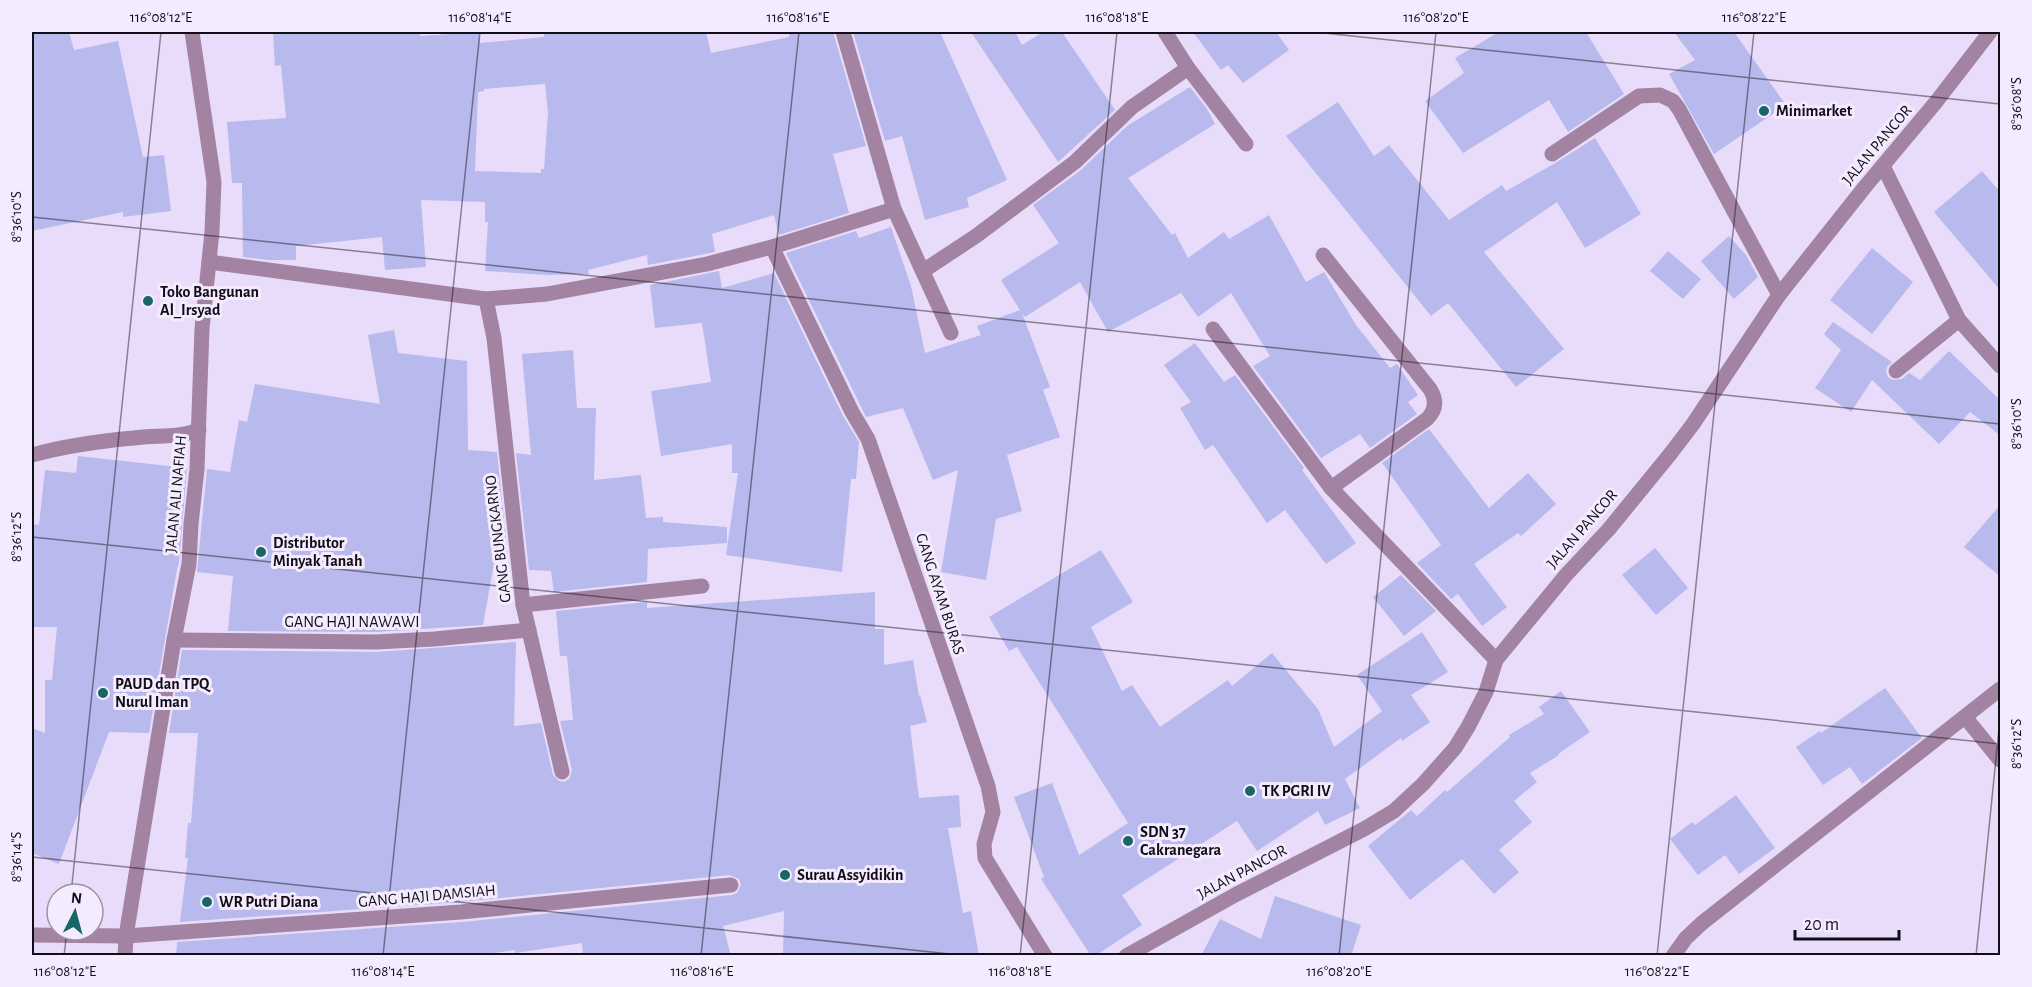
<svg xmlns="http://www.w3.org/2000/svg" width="2032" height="987" viewBox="0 0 2032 987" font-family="'Alegreya Sans',sans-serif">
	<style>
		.building { fill: #b8b9ec; fill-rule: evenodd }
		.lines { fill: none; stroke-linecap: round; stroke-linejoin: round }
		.minor { stroke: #a383a2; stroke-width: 15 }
		.ticks { fill: none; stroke: #110d17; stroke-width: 1.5; stroke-opacity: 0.45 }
		.poi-dot { fill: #186667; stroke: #f4ecfe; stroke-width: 2 }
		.labels { text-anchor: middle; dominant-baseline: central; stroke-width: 6; stroke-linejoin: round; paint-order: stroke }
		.poi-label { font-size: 16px; font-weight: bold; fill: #110d17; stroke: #f4ecfe; text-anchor: start }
		.street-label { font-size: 16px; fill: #110d17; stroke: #f4ecfe }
		.neatline { fill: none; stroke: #110d17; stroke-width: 2 }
		.ticks-label { font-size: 15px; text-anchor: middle; fill: #110d17 }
	</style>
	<rect width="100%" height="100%" fill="#e9dcfa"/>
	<!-- building -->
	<g class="building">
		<path d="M 32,32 L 69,32 L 74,50 L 118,41 L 143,157 L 164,155 L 171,211 L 123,217 L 123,212 L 32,231 Z"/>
		<path d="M 273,32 L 420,32 L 420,36 L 479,32 L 480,43 L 544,37 L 544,32 L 706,32 L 711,53 L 789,37 L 789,32 L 833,32 L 866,146 L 833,154 L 849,213 L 779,235 L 774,215 L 712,234 L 715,252 L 648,265 L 647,255 L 588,270 L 589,274 L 548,275 L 485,271 L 488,222 L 485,222 L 485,202 L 421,200 L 426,267 L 385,270 L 382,237 L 296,246 L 296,260 L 269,260 L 243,257 L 242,183 L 232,183 L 227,122 L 286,118 L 281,65 L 275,66 ZM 545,84 L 548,113 L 544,169 L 541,169 L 541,173 L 475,171 L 478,92 L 484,91 L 484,89 Z"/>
		<path d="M 853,32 L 940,32 L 1007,180 L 967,198 L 969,207 L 925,220 L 902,136 L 885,141 Z"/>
		<path d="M 971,32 L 1015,32 L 1022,45 L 1043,32 L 1062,32 L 1115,110 L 1058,162 Z"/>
		<path d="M 1193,32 L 1276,32 L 1289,50 L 1243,83 L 1228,65 L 1221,70 Z"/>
		<path d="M 1499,32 L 1586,32 L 1624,94 L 1568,132 L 1549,100 L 1463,153 L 1425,101 L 1464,73 L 1455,58 Z"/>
		<path d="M 1674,32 L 1734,32 L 1786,105 L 1714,154 L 1669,74 L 1695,60 Z"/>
		<path d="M 1190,87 L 1207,109 L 1215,124 L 1128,178 L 1172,235 L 1175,233 L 1188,258 L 1224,232 L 1229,239 L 1269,215 L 1306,282 L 1324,272 L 1356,325 L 1390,368 L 1397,364 L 1418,395 L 1408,402 L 1417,414 L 1370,448 L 1360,434 L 1321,458 L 1253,366 L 1270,356 L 1231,293 L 1198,317 L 1181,293 L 1108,332 L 1080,282 L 1025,317 L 1022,313 L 1050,387 L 1043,390 L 1060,437 L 1007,455 L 1022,511 L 996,519 L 986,580 L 941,572 L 958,470 L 933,480 L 903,408 L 866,417 L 786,253 L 856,231 L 859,238 L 891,227 L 911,286 L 925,353 L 981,335 L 977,326 L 1020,310 L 1001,280 L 1059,243 L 1033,205 L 1081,170 L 1127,126 Z"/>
		<path d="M 1338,102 L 1374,156 L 1389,145 L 1449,220 L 1502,185 L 1506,191 L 1557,162 L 1595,138 L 1641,214 L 1585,248 L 1557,202 L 1484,252 L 1564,349 L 1516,387 L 1448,303 L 1431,316 L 1286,136 Z"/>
		<path d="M 1982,171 L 2001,193 L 2001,291 L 1934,212 Z"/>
		<path d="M 1729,236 L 1746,255 L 1758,277 L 1734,299 L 1701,261 Z"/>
		<path d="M 1872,248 L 1913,282 L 1872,334 L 1830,300 Z"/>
		<path d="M 1668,251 L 1701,279 L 1683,299 L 1650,271 Z"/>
		<path d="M 719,271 L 722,288 L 774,273 L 843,416 L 859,442 L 856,479 L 851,479 L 842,572 L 726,555 L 738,473 L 732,473 L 732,444 L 661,456 L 651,391 L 711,382 L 702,323 L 655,328 L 650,285 Z"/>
		<path d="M 1833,322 L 1892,362 L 1887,367 L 1886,372 L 1888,377 L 1893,380 L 1902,379 L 1909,373 L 1920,380 L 1949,351 L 2001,401 L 2001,436 L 1970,412 L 1939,444 L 1872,380 L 1851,412 L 1815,388 L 1841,350 L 1824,334 Z"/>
		<path d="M 394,330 L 398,353 L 467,361 L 468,450 L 497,452 L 509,569 L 493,569 L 483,625 L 376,632 L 228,631 L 233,576 L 197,572 L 207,469 L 230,472 L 239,420 L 247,422 L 255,384 L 380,404 L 368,335 Z"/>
		<path d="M 1195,343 L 1224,382 L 1235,375 L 1304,468 L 1302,470 L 1356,543 L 1326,564 L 1285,510 L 1267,523 L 1213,445 L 1205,450 L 1180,408 L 1191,402 L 1164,365 Z"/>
		<path d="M 573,350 L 577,408 L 596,408 L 594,480 L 641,475 L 646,518 L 663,517 L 663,522 L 727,527 L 727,543 L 648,549 L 647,582 L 554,592 L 551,571 L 529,570 L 516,453 L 531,455 L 522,354 Z"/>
		<path d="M 1429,429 L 1489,508 L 1528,473 L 1556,504 L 1521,536 L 1518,533 L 1474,564 L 1507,607 L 1482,626 L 1458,594 L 1451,599 L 1417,563 L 1441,545 L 1382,463 Z"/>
		<path d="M 78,456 L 187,468 L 179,563 L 177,569 L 149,733 L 109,732 L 59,864 L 32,853 L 32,728 L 45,733 L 45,680 L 52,680 L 57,627 L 32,627 L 32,524 L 39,525 L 45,470 L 76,473 Z"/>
		<path d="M 2001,504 L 2001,577 L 1964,547 Z"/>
		<path d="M 1655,548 L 1688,588 L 1656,615 L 1622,575 Z"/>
		<path d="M 1101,550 L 1133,602 L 1091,627 L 1122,691 L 1132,685 L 1160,727 L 1228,680 L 1232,686 L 1272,653 L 1318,709 L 1334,747 L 1382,711 L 1357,675 L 1422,632 L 1448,672 L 1411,695 L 1430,722 L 1402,741 L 1401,738 L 1345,779 L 1360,808 L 1325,825 L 1318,811 L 1257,851 L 1237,821 L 1122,895 L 1142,925 L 1095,956 L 1091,956 L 1041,879 L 1044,877 L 1014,797 L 1052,783 L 1079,855 L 1128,823 L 1017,647 L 1009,651 L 989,617 Z"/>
		<path d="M 1401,575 L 1436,611 L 1404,636 L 1373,597 Z"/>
		<path d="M 875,592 L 875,629 L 884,629 L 884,665 L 913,660 L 919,696 L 920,695 L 927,722 L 910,726 L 919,798 L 959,795 L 961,827 L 948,828 L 963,913 L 971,911 L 979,956 L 783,956 L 784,911 L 723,926 L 731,956 L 631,953 L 632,956 L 583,956 L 582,943 L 515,953 L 515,950 L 472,956 L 176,956 L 177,942 L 462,922 L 732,895 L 737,893 L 741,885 L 739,879 L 730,875 L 460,902 L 180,922 L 188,858 L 185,858 L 188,823 L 191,823 L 198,733 L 169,733 L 182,650 L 376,652 L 516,642 L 514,726 L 541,723 L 553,775 L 559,781 L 564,782 L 569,779 L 572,770 L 560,721 L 573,720 L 567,656 L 560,656 L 556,611 L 647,602 L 647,608 Z"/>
		<path d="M 1885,688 L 1922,738 L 1862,784 L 1850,767 L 1823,785 L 1796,747 L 1820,731 L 1821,733 Z"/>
		<path d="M 1561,691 L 1590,732 L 1558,754 L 1559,755 L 1530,773 L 1537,782 L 1514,801 L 1532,822 L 1499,850 L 1519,872 L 1494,894 L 1462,859 L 1410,900 L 1368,846 L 1411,810 L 1417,816 L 1445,790 L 1447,792 L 1510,737 L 1509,735 L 1544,714 L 1539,707 Z"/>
		<path d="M 1736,795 L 1775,848 L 1739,874 L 1725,855 L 1698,875 L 1670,839 L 1692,822 L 1695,825 Z"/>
		<path d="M 1275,896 L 1361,925 L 1351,956 L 1201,956 L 1220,919 L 1261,939 Z"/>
	</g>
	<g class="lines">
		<!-- minor -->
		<g class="minor">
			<path d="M 843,32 L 894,209 L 951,333"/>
			<path d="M 1165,32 L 1188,68 L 1246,144"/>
			<path d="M 1552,154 L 1639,96 L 1660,95 L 1673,101 L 1679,109 L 1779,295"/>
			<path d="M 1883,166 L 1959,320 L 1896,371"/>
			<path d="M 772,247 L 852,412 L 868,439 L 988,786 L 993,812 L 984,844 L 985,858 L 1045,956"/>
			<path d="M 1323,255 L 1430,389 C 1437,400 1436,410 1427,419 L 1331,488"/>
			<path d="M 209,262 L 486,299 L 547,294 L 707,264 L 772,247 L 894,209"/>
			<path d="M 923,271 L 976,236 L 1075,162 L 1132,107 L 1188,68"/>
			<path d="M 486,299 L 494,338 L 523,605 L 562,772"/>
			<path d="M 1959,320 L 2000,366"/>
			<path d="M 1213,329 L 1331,488 L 1496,660"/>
			<path d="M 32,455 C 65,446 99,441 134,438 C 156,435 178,438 199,430"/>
			<path d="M 523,605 L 702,586"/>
			<path d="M 174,640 L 376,642 L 434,639 L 529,630"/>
			<path d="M 1965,717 L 2000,760"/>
			<path d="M 32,935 L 126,936 L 461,912 L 731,885"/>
			<path d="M 125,956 L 126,936 L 174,640 L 189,564 L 191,524 L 197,469 L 202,329 L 212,232 L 214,182 L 192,32"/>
			<path d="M 1126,956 L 1235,895 L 1364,829 L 1394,811 L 1423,784 L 1455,748 L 1468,727 L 1486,692 L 1496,660 L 1566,575 L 1609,529 L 1671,453 L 1693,424 L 1779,295 L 1864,188 L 1936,102 L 1990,32"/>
			<path d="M 1673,956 L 1686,938 L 1702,923 L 2000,689"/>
		</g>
	</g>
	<!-- ticks -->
	<path class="ticks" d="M 1314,32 L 2000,104M 32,217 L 2000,424M 32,537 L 2000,744M 32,857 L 969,956M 71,894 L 161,32M 64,956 L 67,930M 383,956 L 480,32M 701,956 L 799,32M 1020,956 L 1117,32M 1339,956 L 1436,32M 1657,956 L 1754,32M 1976,956 L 2000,719"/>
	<!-- markers -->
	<g class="poi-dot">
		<circle cx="1764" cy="111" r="6"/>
		<circle cx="148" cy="301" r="6"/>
		<circle cx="261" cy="552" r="6"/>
		<circle cx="103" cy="693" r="6"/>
		<circle cx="1250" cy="791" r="6"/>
		<circle cx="1128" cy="841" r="6"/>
		<circle cx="785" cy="875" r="6"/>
		<circle cx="207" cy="902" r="6"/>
	</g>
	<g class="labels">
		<!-- poi labels -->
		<g class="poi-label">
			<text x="1776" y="111">Minimarket</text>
			<text x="160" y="292">Toko Bangunan<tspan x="160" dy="18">Al_Irsyad</tspan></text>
			<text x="273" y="543">Distributor<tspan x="273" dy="18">Minyak Tanah</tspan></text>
			<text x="115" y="684">PAUD dan TPQ<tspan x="115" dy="18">Nurul Iman</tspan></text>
			<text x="1262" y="791">TK PGRI IV</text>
			<text x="1140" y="832">SDN 37<tspan x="1140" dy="18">Cakranegara</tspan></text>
			<text x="797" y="875">Surau Assyidikin</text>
			<text x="219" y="902">WR Putri Diana</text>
		</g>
		<!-- street labels -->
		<g class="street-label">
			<text transform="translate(1877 145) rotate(-50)">JALAN PANCOR</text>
			<text transform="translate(176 494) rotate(-85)">JALAN ALI NAFIAH</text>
			<text transform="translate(1582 529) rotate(-49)">JALAN PANCOR</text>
			<text transform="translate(498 539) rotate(-97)">GANG BUNGKARNO</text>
			<text transform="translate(940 594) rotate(72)">GANG AYAM BURAS</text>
			<text x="352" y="622">GANG HAJI NAWAWI</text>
			<text transform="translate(1242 872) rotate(-28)">JALAN PANCOR</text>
			<text transform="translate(427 896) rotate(-5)">GANG HAJI DAMSIAH</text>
		</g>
	</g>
	<!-- border -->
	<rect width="2032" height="987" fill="none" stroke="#f4ecfe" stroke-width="66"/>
	<!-- north arrow -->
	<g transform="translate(75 912) rotate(6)"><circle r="28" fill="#f4ecfe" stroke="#9993a2" stroke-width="1.5"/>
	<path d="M0-4.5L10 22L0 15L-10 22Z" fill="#186667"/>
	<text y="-9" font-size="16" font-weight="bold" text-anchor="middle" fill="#110d17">N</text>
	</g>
	<!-- scale -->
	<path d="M1795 930v9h104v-9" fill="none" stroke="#110d17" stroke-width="3"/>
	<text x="1804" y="930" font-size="18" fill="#110d17" stroke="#f4ecfe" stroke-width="4.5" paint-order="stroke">20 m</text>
	<rect x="33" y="33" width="1966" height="921" class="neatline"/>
	<g class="ticks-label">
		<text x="161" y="22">116°08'12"E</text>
		<text x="480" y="22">116°08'14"E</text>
		<text x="798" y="22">116°08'16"E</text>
		<text x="1117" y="22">116°08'18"E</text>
		<text x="1436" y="22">116°08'20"E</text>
		<text x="1754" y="22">116°08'22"E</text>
		<text transform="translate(2016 104) rotate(-90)" y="5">8°36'08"S</text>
		<text transform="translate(16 217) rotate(-90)" y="5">8°36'10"S</text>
		<text transform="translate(2016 424) rotate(-90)" y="5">8°36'10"S</text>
		<text transform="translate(16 537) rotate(-90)" y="5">8°36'12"S</text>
		<text transform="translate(2016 744) rotate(-90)" y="5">8°36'12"S</text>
		<text transform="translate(16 857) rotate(-90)" y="5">8°36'14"S</text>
		<text x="65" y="976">116°08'12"E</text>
		<text x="383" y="976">116°08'14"E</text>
		<text x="702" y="976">116°08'16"E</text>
		<text x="1020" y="976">116°08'18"E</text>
		<text x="1339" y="976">116°08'20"E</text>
		<text x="1657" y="976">116°08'22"E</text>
	</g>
</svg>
